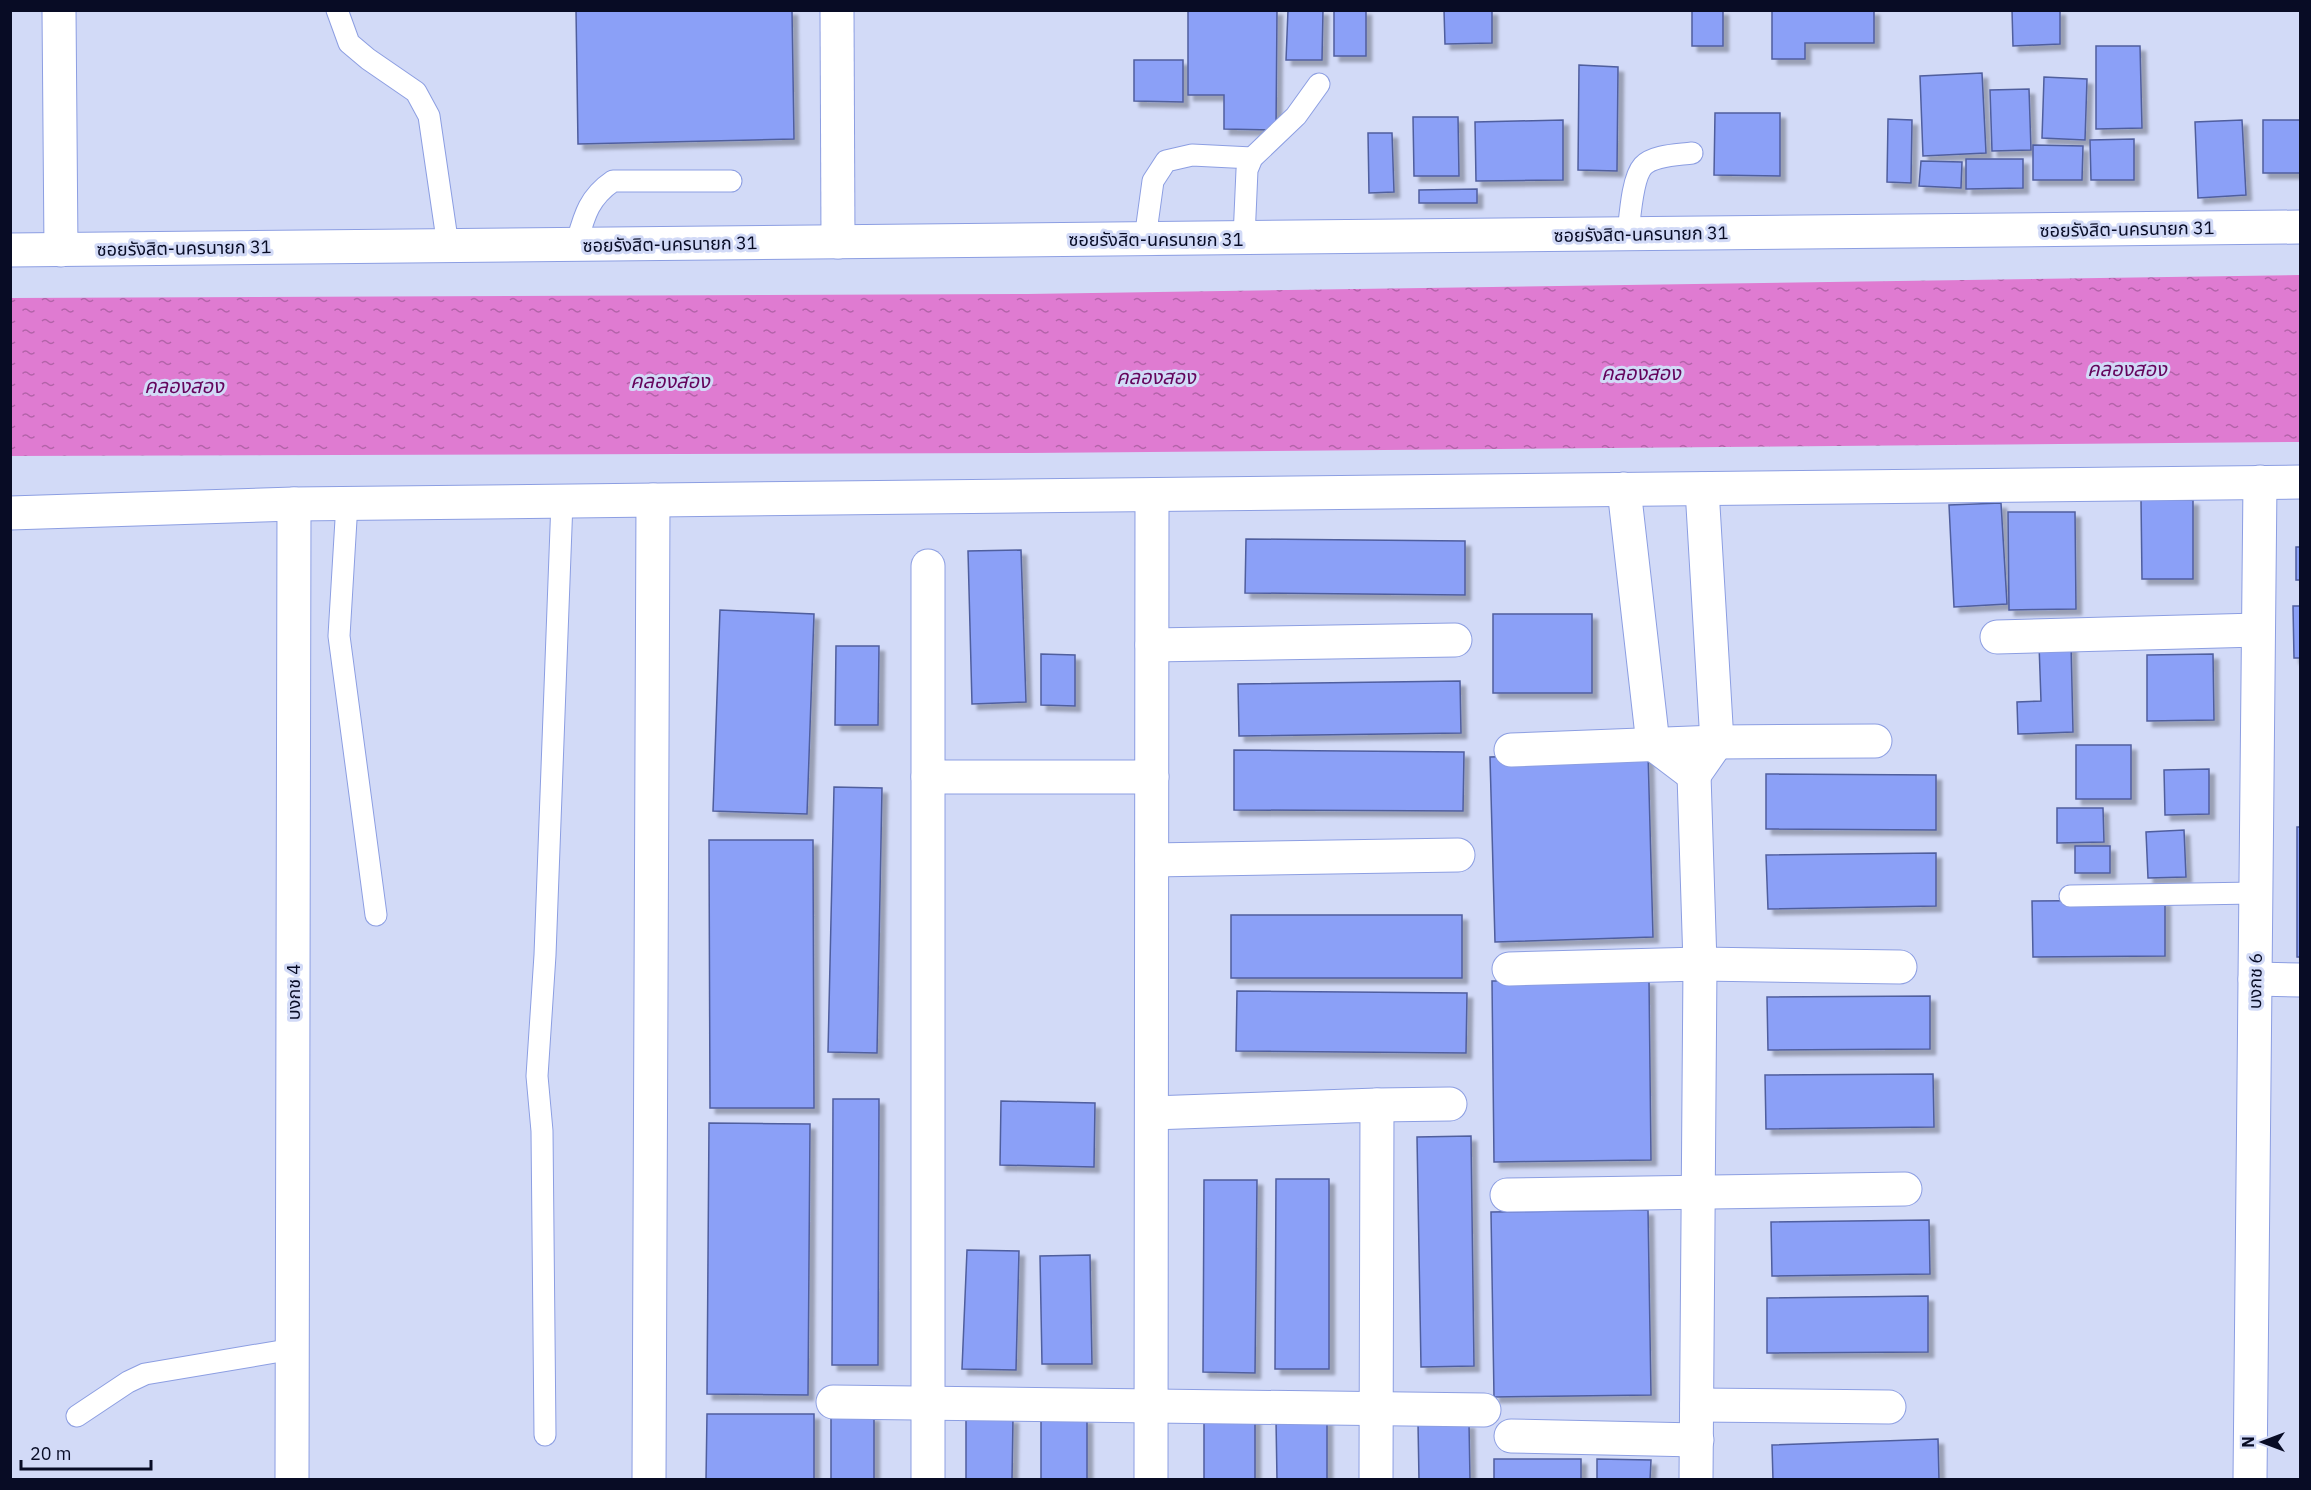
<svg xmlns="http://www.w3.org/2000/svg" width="2311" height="1490" viewBox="0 0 2311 1490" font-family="'IBM Plex Sans','Noto Sans Thai',sans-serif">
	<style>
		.water { fill: url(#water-ripples) }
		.building { fill: #8ba0f7; stroke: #505e9e; stroke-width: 1.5; filter: url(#shadow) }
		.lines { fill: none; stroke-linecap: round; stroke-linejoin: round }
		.service-casing { stroke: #8c9ee2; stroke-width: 23 }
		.minor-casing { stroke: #8c9ee2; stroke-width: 35 }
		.tertiary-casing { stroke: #8c9ee2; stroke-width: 35 }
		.service { stroke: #fff; stroke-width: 21 }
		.minor { stroke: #fff; stroke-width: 33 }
		.tertiary { stroke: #fff; stroke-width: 33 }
		.labels { text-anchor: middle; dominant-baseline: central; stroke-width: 6; stroke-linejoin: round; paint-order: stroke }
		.street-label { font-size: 18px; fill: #080c25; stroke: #d2daf7 }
		.water-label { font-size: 20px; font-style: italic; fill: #64045c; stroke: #d2daf7 }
	</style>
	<defs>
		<pattern id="water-ripples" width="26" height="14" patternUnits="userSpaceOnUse" patternTransform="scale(1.5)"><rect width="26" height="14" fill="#df7bd1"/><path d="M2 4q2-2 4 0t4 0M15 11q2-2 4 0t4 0" fill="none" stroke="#b363a9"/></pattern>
		<filter id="shadow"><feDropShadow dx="5.5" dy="5.5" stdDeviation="1.5" flood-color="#0004"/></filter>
	</defs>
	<rect width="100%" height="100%" fill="#d2daf7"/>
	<!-- water -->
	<path class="water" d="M 2300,275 L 2300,442 L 1028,453 L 11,456 L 11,298 L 1027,294 Z"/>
	<!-- building -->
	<g class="building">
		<path d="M 576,10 L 792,10 L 794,139 L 578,144 Z"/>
		<path d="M 1188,10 L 1277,10 L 1276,130 L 1224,129 L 1224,95 L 1188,95 Z"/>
		<path d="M 1288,10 L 1323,10 L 1322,60 L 1286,60 Z"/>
		<rect x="1334" y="10" width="32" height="46"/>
		<path d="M 1444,10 L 1492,10 L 1492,43 L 1445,44 Z"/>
		<rect x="1692" y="10" width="31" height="36"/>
		<path d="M 1772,10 L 1874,10 L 1874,43 L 1805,43 L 1805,59 L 1772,59 Z"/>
		<path d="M 2012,10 L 2060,10 L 2060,44 L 2013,46 Z"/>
		<path d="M 2096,46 L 2140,46 L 2142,128 L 2096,129 Z"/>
		<path d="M 1134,60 L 1183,60 L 1183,102 L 1134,101 Z"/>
		<path d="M 1579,65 L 1618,67 L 1617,171 L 1578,170 Z"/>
		<path d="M 1982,73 L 1986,153 L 1923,156 L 1920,76 Z"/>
		<path d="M 2044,77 L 2087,79 L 2085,140 L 2042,138 Z"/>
		<path d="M 2029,89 L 2031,150 L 1992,151 L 1990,90 Z"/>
		<path d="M 1715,113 L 1780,113 L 1780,176 L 1714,175 Z"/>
		<path d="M 1413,117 L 1458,117 L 1459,176 L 1414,176 Z"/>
		<path d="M 1888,119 L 1912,120 L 1911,183 L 1887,182 Z"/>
		<path d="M 1563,120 L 1563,180 L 1476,181 L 1475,122 Z"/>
		<path d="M 2242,120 L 2246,195 L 2198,198 L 2195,122 Z"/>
		<rect x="2263" y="120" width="37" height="53"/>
		<path d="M 1368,133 L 1392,133 L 1394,192 L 1369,193 Z"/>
		<path d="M 2134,139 L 2134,180 L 2091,180 L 2090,140 Z"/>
		<path d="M 2033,145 L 2083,146 L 2082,180 L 2033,180 Z"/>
		<path d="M 1966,159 L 2023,159 L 2023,188 L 1966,189 Z"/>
		<path d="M 1921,161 L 1962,162 L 1961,188 L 1919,186 Z"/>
		<path d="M 1477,189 L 1477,203 L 1419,203 L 1419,190 Z"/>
		<path d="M 2141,500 L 2193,500 L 2193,579 L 2142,579 Z"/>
		<path d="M 2001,503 L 2007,604 L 1954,607 L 1949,505 Z"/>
		<path d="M 2008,512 L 2075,512 L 2076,609 L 2009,610 Z"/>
		<path d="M 1246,539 L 1465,541 L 1465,595 L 1245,593 Z"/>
		<rect x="2296" y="547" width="4" height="33"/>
		<path d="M 1021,550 L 1026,702 L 972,704 L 968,551 Z"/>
		<path d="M 2293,606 L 2300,606 L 2300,658 L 2294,658 Z"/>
		<path d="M 720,610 L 814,614 L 807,814 L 713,811 Z"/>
		<rect x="1493" y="614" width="99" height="79"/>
		<path d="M 2071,643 L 2073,732 L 2018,734 L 2017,702 L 2041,701 L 2039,644 Z"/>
		<path d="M 836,646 L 879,646 L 878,725 L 835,725 Z"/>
		<path d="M 1041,654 L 1075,655 L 1075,706 L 1041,705 Z"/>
		<path d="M 2213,654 L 2214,720 L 2147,721 L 2147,655 Z"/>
		<path d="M 1460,681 L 1461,733 L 1239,736 L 1238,684 Z"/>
		<rect x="2076" y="745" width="55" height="54"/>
		<path d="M 1234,750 L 1464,752 L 1463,811 L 1234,810 Z"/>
		<path d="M 1648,753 L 1653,937 L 1495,942 L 1490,757 Z"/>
		<path d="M 2209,769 L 2209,814 L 2165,815 L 2164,770 Z"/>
		<path d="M 1766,774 L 1936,775 L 1936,830 L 1766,829 Z"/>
		<path d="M 834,787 L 882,788 L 877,1053 L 828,1052 Z"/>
		<path d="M 2057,808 L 2103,808 L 2104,842 L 2057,843 Z"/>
		<rect x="2297" y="827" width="3" height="130"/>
		<path d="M 2184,830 L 2186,877 L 2148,878 L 2146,832 Z"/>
		<path d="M 709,840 L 813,840 L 814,1108 L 710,1108 Z"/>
		<rect x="2075" y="846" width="35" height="27"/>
		<path d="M 1936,853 L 1936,906 L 1768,909 L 1766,855 Z"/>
		<path d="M 2165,900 L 2165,956 L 2033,957 L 2032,901 Z"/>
		<rect x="1231" y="915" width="231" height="63"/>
		<path d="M 1649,980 L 1651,1160 L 1494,1162 L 1492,981 Z"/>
		<path d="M 1237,991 L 1467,993 L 1466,1053 L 1236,1051 Z"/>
		<path d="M 1930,996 L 1930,1049 L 1768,1050 L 1767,997 Z"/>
		<path d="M 1933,1074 L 1934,1127 L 1766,1129 L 1765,1075 Z"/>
		<path d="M 833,1099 L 879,1099 L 878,1365 L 832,1365 Z"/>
		<path d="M 1001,1101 L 1095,1103 L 1094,1167 L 1000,1165 Z"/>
		<path d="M 709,1123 L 810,1124 L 808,1395 L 707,1394 Z"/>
		<path d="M 1471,1136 L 1474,1366 L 1421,1367 L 1417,1137 Z"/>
		<path d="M 1276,1179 L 1329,1179 L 1329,1369 L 1275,1369 Z"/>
		<path d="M 1204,1180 L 1257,1180 L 1255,1373 L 1203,1372 Z"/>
		<path d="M 1648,1210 L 1651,1395 L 1494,1397 L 1491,1212 Z"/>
		<path d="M 1929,1220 L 1930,1274 L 1772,1276 L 1771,1222 Z"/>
		<path d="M 967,1250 L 1019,1251 L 1016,1370 L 962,1369 Z"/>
		<path d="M 1090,1255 L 1092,1364 L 1042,1364 L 1040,1256 Z"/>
		<path d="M 1928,1296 L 1928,1352 L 1767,1353 L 1767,1298 Z"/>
		<path d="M 707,1414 L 814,1414 L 814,1480 L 706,1480 Z"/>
		<rect x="1204" y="1415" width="51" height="65"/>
		<rect x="831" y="1416" width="43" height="64"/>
		<path d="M 966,1418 L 1013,1418 L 1012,1480 L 966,1480 Z"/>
		<rect x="1041" y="1418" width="46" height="62"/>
		<path d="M 1327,1419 L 1327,1480 L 1277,1480 L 1276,1420 Z"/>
		<path d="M 1418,1423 L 1469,1423 L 1470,1480 L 1419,1480 Z"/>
		<path d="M 1938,1439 L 1939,1480 L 1773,1480 L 1772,1445 Z"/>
		<rect x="1494" y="1459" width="87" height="21"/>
		<path d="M 1597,1459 L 1651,1460 L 1650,1480 L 1597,1480 Z"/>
	</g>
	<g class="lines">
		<!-- service casing -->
		<g class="service-casing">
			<g id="service">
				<path d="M 337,10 L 349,43 L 368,59 L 416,92 L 429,116 L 448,246"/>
				<path d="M 1628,234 C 1630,217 1632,178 1643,166 C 1653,155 1678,155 1692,153"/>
				<path d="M 1244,238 L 1247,170 L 1252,158 L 1296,116 L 1319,84"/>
				<path d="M 1145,239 L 1153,181 L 1166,161 L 1192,155 L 1252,158"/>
				<path d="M 576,245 C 584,217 588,198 613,181 L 731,181"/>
				<path d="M 347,503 L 339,636 L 376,915"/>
				<path d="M 2070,896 L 2255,893"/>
				<path d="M 77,1416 L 128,1382 L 145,1374 L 293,1349"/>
				<path d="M 545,1435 L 542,1131 L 537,1076 L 545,955 L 562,501"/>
			</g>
		</g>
		<!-- minor casing -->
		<g class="minor-casing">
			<g id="minor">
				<path d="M 59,10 L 61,250"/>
				<path d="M 837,10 L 838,242"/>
				<path d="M 1624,489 L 1653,744 L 1694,775 L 1717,742 L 1702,489"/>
				<path d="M 928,566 L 928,1480"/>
				<path d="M 1997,637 L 2258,630"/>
				<path d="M 1152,645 L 1455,640"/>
				<path d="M 1511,750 L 1717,742 L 1875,741"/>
				<path d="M 1694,775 L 1700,964 L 1696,1480"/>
				<path d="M 928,777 L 1152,777"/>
				<path d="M 1152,860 L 1458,855"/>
				<path d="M 1509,969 L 1700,964 L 1900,967"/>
				<path d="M 2255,979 L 2300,980"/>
				<path d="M 1377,1105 L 1450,1104"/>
				<path d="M 1152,1113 L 1377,1105 L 1376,1480"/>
				<path d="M 1507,1195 L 1905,1189"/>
				<path d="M 833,1402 L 1484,1410"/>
				<path d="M 1697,1405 L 1889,1407"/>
				<path d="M 1511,1436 L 1697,1440"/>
				<path d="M 292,1480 L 294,504"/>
				<path d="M 649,1480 L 653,500"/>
				<path d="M 1151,1480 L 1152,495"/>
				<path d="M 2250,1480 L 2260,482"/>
			</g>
		</g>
		<!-- tertiary casing -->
		<g class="tertiary-casing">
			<g id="tertiary">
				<path d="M 10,250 L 2300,227"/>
				<path d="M 10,513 L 294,504 L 2300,482"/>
			</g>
		</g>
		<!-- service -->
		<use href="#service" class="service"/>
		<!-- minor -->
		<use href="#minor" class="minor"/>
		<!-- tertiary -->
		<use href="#tertiary" class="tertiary"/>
	</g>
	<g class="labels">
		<!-- street labels -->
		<g class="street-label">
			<text transform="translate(2127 229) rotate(-1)">ซอยรังสิต-นครนายก 31</text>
			<text transform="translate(1641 234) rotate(-1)">ซอยรังสิต-นครนายก 31</text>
			<text x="1156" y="239">ซอยรังสิต-นครนายก 31</text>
			<text transform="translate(670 244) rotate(-1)">ซอยรังสิต-นครนายก 31</text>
			<text transform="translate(184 248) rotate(-1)">ซอยรังสิต-นครนายก 31</text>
			<text transform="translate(2255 981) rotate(-89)">บงกช 6</text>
			<text transform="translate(293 992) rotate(-90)">บงกช 4</text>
		</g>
		<!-- water labels -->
		<g class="water-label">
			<text x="2127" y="368">คลองสอง</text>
			<text x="1641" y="372">คลองสอง</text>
			<text x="1156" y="376">คลองสอง</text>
			<text x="670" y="380">คลองสอง</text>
			<text x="184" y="385">คลองสอง</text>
		</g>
	</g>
	<!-- border -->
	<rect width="2311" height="1490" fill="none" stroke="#080c25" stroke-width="24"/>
	<!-- north arrow -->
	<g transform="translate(2263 1442) rotate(270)" stroke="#d2daf7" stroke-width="4.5" paint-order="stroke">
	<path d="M0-4.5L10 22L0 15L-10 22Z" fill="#080c25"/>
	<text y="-9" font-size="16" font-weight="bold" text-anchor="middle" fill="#080c25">N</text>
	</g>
	<!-- scale -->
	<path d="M21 1460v9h130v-9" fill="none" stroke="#080c25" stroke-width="3"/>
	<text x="30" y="1460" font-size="18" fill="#080c25" stroke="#d2daf7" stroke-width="4.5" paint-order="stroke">20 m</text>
</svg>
